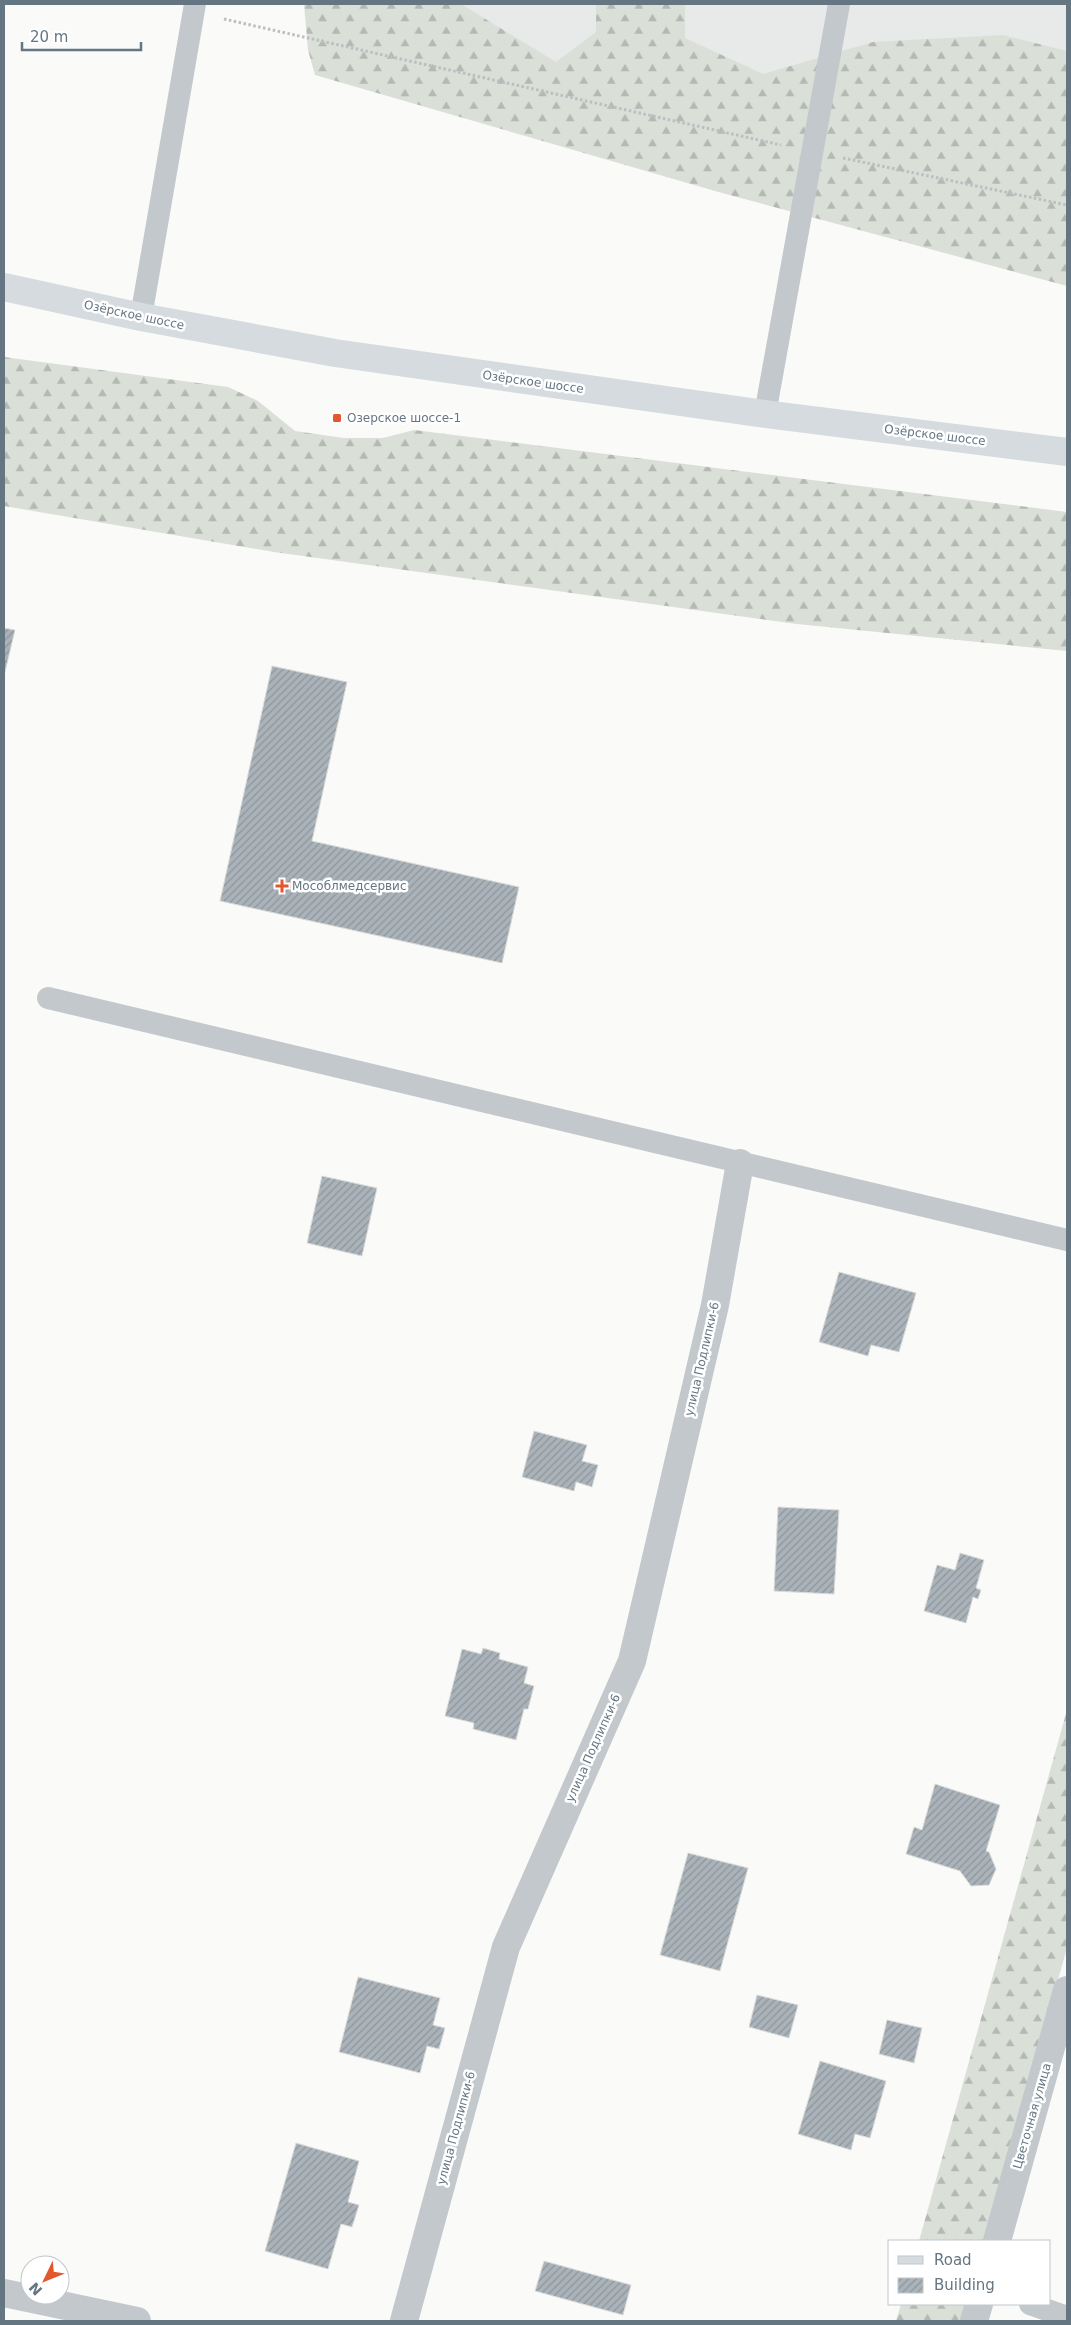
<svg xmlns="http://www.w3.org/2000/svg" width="1071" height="2325" viewBox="0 0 1071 2325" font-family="'DejaVu Sans',sans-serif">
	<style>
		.built { fill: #e8e9e9 }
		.forest { fill: url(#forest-firs) }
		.building { fill: url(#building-hatch); stroke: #dcdcda }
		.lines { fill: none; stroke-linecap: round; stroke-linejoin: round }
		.path { stroke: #bbbfc2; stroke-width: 3; stroke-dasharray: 2.5 2.5; stroke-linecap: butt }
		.lane { stroke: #c3c8cc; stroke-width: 22 }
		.street { stroke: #c3c8cc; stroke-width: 28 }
		.primary { stroke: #d6dbdf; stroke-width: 28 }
		.poi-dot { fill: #e4572e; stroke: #fff; stroke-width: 2 }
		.labels { text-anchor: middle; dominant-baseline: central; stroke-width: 5; stroke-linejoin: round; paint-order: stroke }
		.street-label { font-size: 12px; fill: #657683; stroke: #fff }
		.poi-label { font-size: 12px; fill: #657683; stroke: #fff; text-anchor: start }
	</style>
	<defs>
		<pattern id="forest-firs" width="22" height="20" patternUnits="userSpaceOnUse" patternTransform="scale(1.25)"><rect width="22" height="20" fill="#dadfd7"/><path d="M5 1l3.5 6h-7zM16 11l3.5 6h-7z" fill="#b4b9b4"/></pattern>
		<pattern id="building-hatch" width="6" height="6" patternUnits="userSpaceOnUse" patternTransform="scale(1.25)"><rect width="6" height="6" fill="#aab3b9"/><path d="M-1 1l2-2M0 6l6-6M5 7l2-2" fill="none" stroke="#8e969c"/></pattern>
	</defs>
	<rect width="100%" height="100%" fill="#fafaf8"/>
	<!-- built -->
	<path class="built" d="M 380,4 L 1067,4 L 1067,155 L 556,62 Z"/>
	<!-- forest -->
	<g class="forest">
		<path d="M 304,4 L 461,4 L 556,62 L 596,32 L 596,4 L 685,4 L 685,38 L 763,74 L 873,42 L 1003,35 L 1067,51 L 1067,286 L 715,191 L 315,75 L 308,50 Z"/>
		<path d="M 4,357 L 228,387 L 258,401 L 295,431 L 344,438 L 383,438 L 414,430 L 1067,512 L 1067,651 L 797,624 L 274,552 L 4,506 Z"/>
		<path d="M 1067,1710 L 1067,1948 L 984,2241 L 919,2241 Z"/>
		<path d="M 901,2304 L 967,2304 L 962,2321 L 896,2321 Z"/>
	</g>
	<!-- building -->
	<g class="building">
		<path d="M 4,628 L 15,630 L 4,676 Z"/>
		<path d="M 272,666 L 347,682 L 312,841 L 519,887 L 502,963 L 220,901 Z"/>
		<path d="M 322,1176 L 377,1188 L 362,1256 L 307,1243 Z"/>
		<path d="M 839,1272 L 916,1293 L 899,1352 L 871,1345 L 868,1356 L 819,1342 Z"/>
		<path d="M 534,1431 L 587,1445 L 582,1461 L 598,1465 L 592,1487 L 576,1482 L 574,1491 L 522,1477 Z"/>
		<path d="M 778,1507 L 839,1510 L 834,1594 L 774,1591 Z"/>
		<path d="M 960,1553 L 984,1560 L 976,1588 L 981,1590 L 978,1599 L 973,1597 L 966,1623 L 924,1611 L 937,1565 L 955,1570 Z"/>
		<path d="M 483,1648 L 500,1653 L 499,1659 L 528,1667 L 524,1683 L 534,1686 L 528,1709 L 524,1709 L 516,1740 L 473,1729 L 474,1723 L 445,1716 L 462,1649 L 481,1654 Z"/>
		<path d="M 935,1784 L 1000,1805 L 986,1851 L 989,1852 L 996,1869 L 989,1885 L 971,1886 L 960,1871 L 906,1854 L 914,1827 L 922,1830 Z"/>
		<path d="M 688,1853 L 748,1868 L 720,1971 L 660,1955 Z"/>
		<path d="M 358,1977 L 440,1998 L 433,2025 L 445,2028 L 439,2049 L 427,2046 L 420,2073 L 339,2052 Z"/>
		<path d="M 757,1995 L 798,2005 L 789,2038 L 749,2027 Z"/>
		<path d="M 887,2020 L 922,2028 L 914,2063 L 879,2054 Z"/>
		<path d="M 820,2061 L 886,2081 L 870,2138 L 855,2134 L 851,2150 L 798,2134 Z"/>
		<path d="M 296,2143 L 359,2161 L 348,2202 L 359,2205 L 352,2227 L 341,2224 L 328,2269 L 265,2251 Z"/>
		<path d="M 544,2261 L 631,2285 L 623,2315 L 535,2291 Z"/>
	</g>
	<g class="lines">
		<!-- path -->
		<g class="path">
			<path d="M 224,19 L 781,145"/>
			<path d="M 843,158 L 1067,205"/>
		</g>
		<!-- lane -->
		<g class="lane">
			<path d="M 141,317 L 195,4"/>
			<path d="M 765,414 L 839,4"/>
			<path d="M 48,998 L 1067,1240"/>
			<path d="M 1030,2304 L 1067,2317"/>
		</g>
		<!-- street -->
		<g class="street">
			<path d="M 997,2241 L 1067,1990"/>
			<path d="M 4,2293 L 137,2321"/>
			<path d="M 404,2321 L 506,1947 L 632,1661 L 715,1305 L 740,1163"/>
			<path d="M 974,2321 L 979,2304"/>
		</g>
		<!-- primary -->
		<path class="primary" d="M 4,287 L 141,317 L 335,353 L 765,414 L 1067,452"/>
	</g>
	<!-- markers -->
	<g class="poi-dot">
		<rect x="332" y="413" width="10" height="10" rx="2.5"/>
		<path d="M279.5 878.5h5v5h5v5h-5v5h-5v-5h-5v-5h5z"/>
	</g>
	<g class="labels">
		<!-- street labels -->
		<g class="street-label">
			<text transform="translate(134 315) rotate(12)">Озёрское шоссе</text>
			<text transform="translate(533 382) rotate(8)">Озёрское шоссе</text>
			<text transform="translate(935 435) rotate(7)">Озёрское шоссе</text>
			<text transform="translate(702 1359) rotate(-77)">улица Подлипки-6</text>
			<text transform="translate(593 1748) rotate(-66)">улица Подлипки-6</text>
			<text transform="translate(1032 2116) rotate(-74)">Цветочная улица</text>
			<text transform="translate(456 2128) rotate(-75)">улица Подлипки-6</text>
		</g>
		<!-- poi labels -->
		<g class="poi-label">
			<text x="347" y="418">Озерское шоссе-1</text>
			<text x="292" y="886">Мособлмедсервис</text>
		</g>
	</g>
	<!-- border -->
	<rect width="1071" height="2325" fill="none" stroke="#657683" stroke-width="10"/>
	<!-- legend -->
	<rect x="888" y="2240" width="162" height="65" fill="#ffffff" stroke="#c1c8cd"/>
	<rect x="898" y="2256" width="25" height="8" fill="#d6dbdf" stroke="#c1c8cd"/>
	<text x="934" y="2265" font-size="15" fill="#657683">Road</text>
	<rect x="898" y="2278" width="25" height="15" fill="url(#building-hatch)" stroke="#c1c8cd"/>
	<text x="934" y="2290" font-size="15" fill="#657683">Building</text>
	<!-- north arrow -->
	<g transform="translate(45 2280) rotate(227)"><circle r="24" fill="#ffffff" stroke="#c1c8cd"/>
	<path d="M0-4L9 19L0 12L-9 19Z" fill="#e4572e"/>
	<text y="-8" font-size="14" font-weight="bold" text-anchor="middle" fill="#657683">N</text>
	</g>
	<!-- scale -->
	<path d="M22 42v8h119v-8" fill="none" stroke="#657683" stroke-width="2.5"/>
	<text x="30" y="42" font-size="15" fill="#657683" stroke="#ffffff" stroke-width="4" paint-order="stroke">20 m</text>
</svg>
